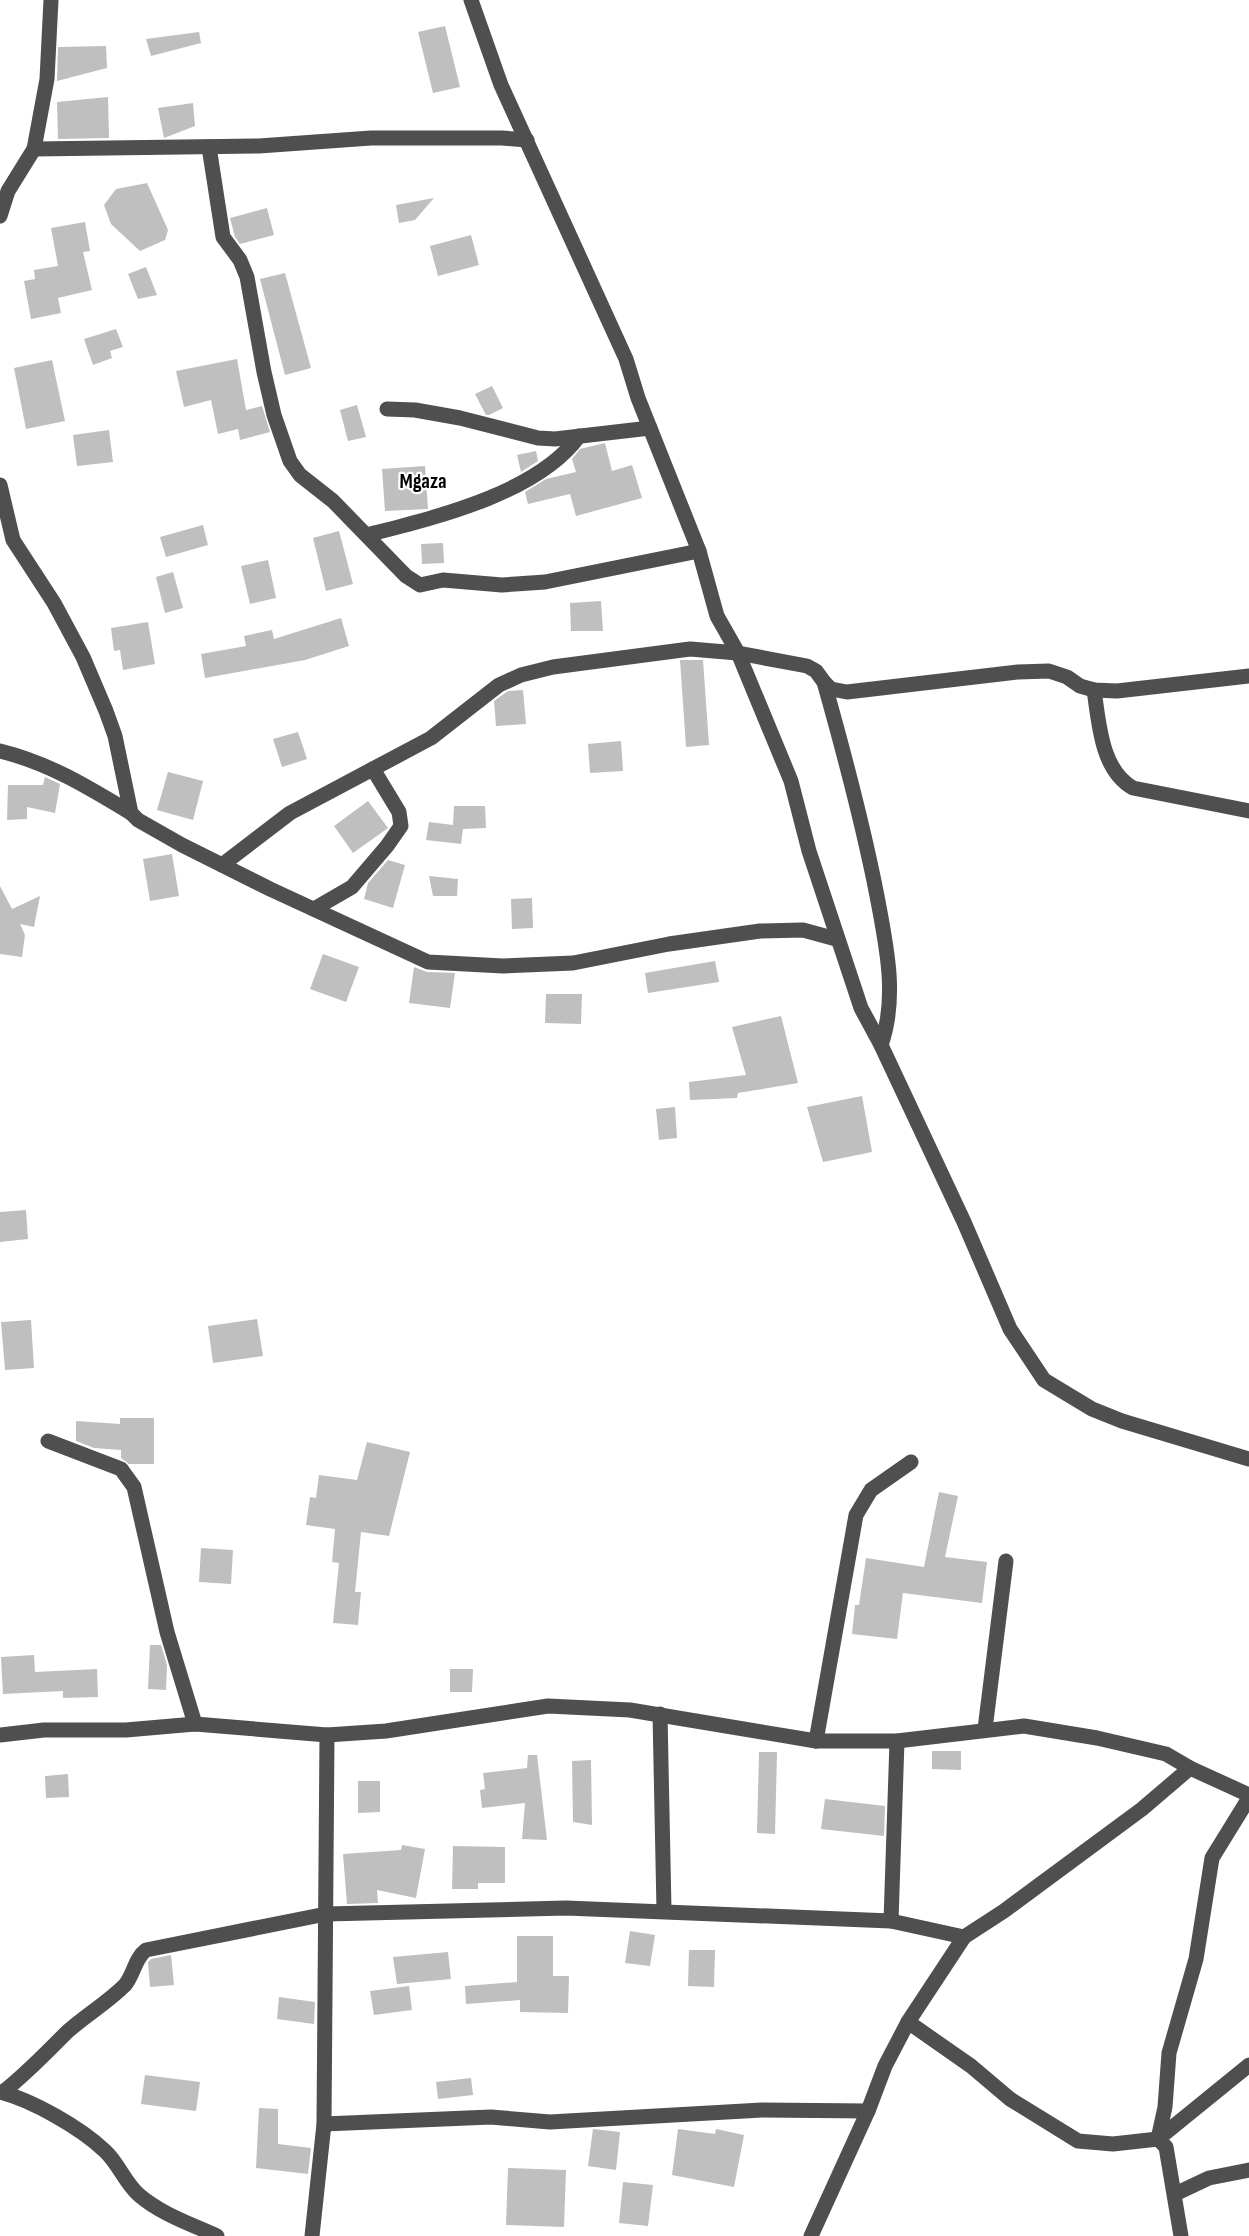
<svg xmlns="http://www.w3.org/2000/svg" width="1249" height="2236" viewBox="0 0 1249 2236" font-family="'Sofia Sans Condensed',sans-serif">
	<style>
		.building { fill: #bfbfbf }
		.lines { fill: none; stroke-linecap: round; stroke-linejoin: round }
		.minor { stroke: #4f4f4f; stroke-width: 15 }
		.labels { text-anchor: middle; dominant-baseline: central; stroke-width: 4.5; stroke-linejoin: round; paint-order: stroke }
		.quarter-label { font-size: 21px; font-weight: bold; fill: #000; stroke: #fff }
	</style>
	<rect width="100%" height="100%" fill="#fff"/>
	<!-- building -->
	<g class="building">
		<path d="M 445,26 L 460,87 L 433,93 L 418,32 Z"/>
		<path d="M 199,32 L 201,43 L 151,56 L 146,39 Z"/>
		<path d="M 106,46 L 107,68 L 57,81 L 58,47 Z"/>
		<path d="M 108,97 L 109,138 L 58,139 L 57,102 Z"/>
		<path d="M 193,103 L 195,126 L 164,138 L 158,108 Z"/>
		<path d="M 147,183 L 168,230 L 165,240 L 140,251 L 111,224 L 104,205 L 116,189 Z"/>
		<path d="M 434,198 L 415,220 L 399,223 L 396,205 Z"/>
		<path d="M 267,208 L 274,235 L 240,244 L 235,237 L 230,218 Z"/>
		<path d="M 85,222 L 90,251 L 83,252 L 92,290 L 58,298 L 61,313 L 31,319 L 24,281 L 35,279 L 34,270 L 58,266 L 51,228 Z"/>
		<path d="M 471,235 L 479,265 L 438,276 L 430,246 Z"/>
		<path d="M 146,267 L 157,295 L 138,299 L 128,274 Z"/>
		<path d="M 285,273 L 311,368 L 285,375 L 260,279 Z"/>
		<path d="M 116,329 L 123,347 L 110,351 L 112,358 L 93,365 L 84,339 Z"/>
		<path d="M 237,359 L 246,410 L 262,406 L 270,432 L 240,440 L 238,429 L 218,434 L 211,400 L 184,407 L 176,371 Z"/>
		<path d="M 52,360 L 65,421 L 26,429 L 14,368 Z"/>
		<path d="M 492,386 L 503,408 L 489,415 L 486,415 L 475,394 Z"/>
		<path d="M 357,405 L 366,437 L 348,441 L 340,410 Z"/>
		<path d="M 109,430 L 113,462 L 77,466 L 73,435 Z"/>
		<path d="M 605,443 L 612,471 L 632,465 L 642,498 L 576,516 L 570,494 L 528,504 L 525,492 L 546,479 L 576,472 L 572,459 L 580,449 Z"/>
		<path d="M 536,451 L 538,461 L 521,472 L 517,455 Z"/>
		<path d="M 425,466 L 428,509 L 385,511 L 382,469 Z"/>
		<path d="M 203,525 L 208,545 L 166,557 L 160,537 Z"/>
		<path d="M 339,531 L 353,584 L 326,591 L 313,538 Z"/>
		<path d="M 443,543 L 444,563 L 422,564 L 421,544 Z"/>
		<path d="M 268,560 L 276,598 L 250,604 L 241,566 Z"/>
		<path d="M 173,572 L 183,608 L 165,613 L 156,577 Z"/>
		<path d="M 601,601 L 603,631 L 571,631 L 570,603 Z"/>
		<path d="M 341,618 L 349,646 L 305,660 L 205,678 L 201,654 L 246,646 L 244,636 L 272,630 L 274,639 Z"/>
		<path d="M 148,622 L 155,664 L 123,670 L 120,650 L 114,651 L 111,628 Z"/>
		<path d="M 680,660 L 703,660 L 709,745 L 686,747 Z"/>
		<path d="M 523,690 L 526,724 L 496,726 L 494,701 L 508,691 Z"/>
		<path d="M 298,732 L 307,759 L 282,767 L 273,739 Z"/>
		<path d="M 621,741 L 623,771 L 590,773 L 588,744 Z"/>
		<path d="M 168,772 L 203,781 L 193,820 L 157,810 Z"/>
		<path d="M 45,777 L 60,784 L 55,813 L 27,807 L 27,819 L 7,820 L 8,785 L 43,785 Z"/>
		<path d="M 368,801 L 388,828 L 353,853 L 334,826 Z"/>
		<path d="M 454,806 L 485,806 L 486,828 L 463,829 L 461,844 L 426,840 L 429,822 L 453,825 Z"/>
		<path d="M 172,854 L 179,896 L 150,901 L 143,859 Z"/>
		<path d="M 388,860 L 405,865 L 393,908 L 364,899 L 368,883 Z"/>
		<path d="M 429,876 L 458,879 L 457,896 L 433,896 Z"/>
		<path d="M 0,886 L 12,909 L 40,896 L 34,927 L 20,924 L 25,935 L 22,957 L 0,954 Z"/>
		<path d="M 532,898 L 533,928 L 512,929 L 511,899 Z"/>
		<path d="M 323,954 L 359,967 L 346,1002 L 310,989 Z"/>
		<path d="M 715,961 L 719,982 L 648,993 L 645,973 Z"/>
		<path d="M 414,967 L 427,972 L 455,973 L 450,1008 L 409,1003 Z"/>
		<path d="M 546,994 L 582,994 L 581,1024 L 545,1023 Z"/>
		<path d="M 781,1016 L 798,1083 L 738,1093 L 737,1098 L 690,1100 L 689,1082 L 746,1075 L 732,1027 Z"/>
		<path d="M 862,1096 L 872,1152 L 823,1162 L 807,1107 Z"/>
		<path d="M 675,1107 L 677,1138 L 659,1140 L 656,1109 Z"/>
		<path d="M 26,1210 L 28,1239 L 0,1242 L 0,1212 Z"/>
		<path d="M 257,1319 L 263,1356 L 213,1363 L 208,1326 Z"/>
		<path d="M 31,1320 L 34,1368 L 5,1370 L 1,1322 Z"/>
		<path d="M 120,1418 L 154,1418 L 154,1464 L 129,1464 L 121,1458 L 121,1450 L 94,1448 L 76,1441 L 76,1421 L 120,1424 Z"/>
		<path d="M 367,1442 L 410,1452 L 389,1536 L 361,1532 L 355,1592 L 361,1592 L 358,1625 L 333,1623 L 339,1563 L 332,1562 L 335,1529 L 306,1525 L 310,1497 L 316,1498 L 319,1475 L 357,1480 Z"/>
		<path d="M 939,1492 L 958,1496 L 945,1557 L 987,1562 L 982,1603 L 903,1593 L 897,1639 L 852,1634 L 855,1605 L 859,1605 L 866,1558 L 924,1567 Z"/>
		<path d="M 201,1548 L 233,1550 L 231,1584 L 199,1582 Z"/>
		<path d="M 150,1645 L 161,1645 L 167,1665 L 166,1690 L 148,1689 Z"/>
		<path d="M 34,1655 L 35,1672 L 97,1669 L 98,1697 L 63,1698 L 63,1691 L 3,1694 L 1,1657 Z"/>
		<path d="M 450,1669 L 473,1669 L 472,1692 L 450,1692 Z"/>
		<path d="M 932,1751 L 961,1751 L 961,1770 L 932,1769 Z"/>
		<path d="M 759,1752 L 777,1752 L 775,1834 L 757,1833 Z"/>
		<path d="M 528,1755 L 537,1755 L 547,1840 L 522,1839 L 525,1803 L 482,1808 L 480,1790 L 485,1789 L 483,1773 L 527,1768 Z"/>
		<path d="M 591,1760 L 592,1825 L 573,1822 L 572,1761 Z"/>
		<path d="M 68,1774 L 69,1797 L 46,1798 L 45,1776 Z"/>
		<path d="M 358,1781 L 380,1781 L 380,1812 L 358,1813 Z"/>
		<path d="M 825,1799 L 885,1806 L 884,1836 L 821,1829 Z"/>
		<path d="M 402,1845 L 425,1849 L 416,1898 L 377,1890 L 378,1903 L 347,1904 L 343,1854 L 401,1850 Z"/>
		<path d="M 453,1846 L 505,1847 L 505,1883 L 478,1883 L 478,1889 L 452,1889 Z"/>
		<path d="M 630,1931 L 655,1935 L 650,1966 L 625,1963 Z"/>
		<path d="M 517,1936 L 553,1936 L 553,1976 L 569,1976 L 568,2013 L 520,2012 L 520,2000 L 466,2004 L 465,1986 L 517,1982 Z"/>
		<path d="M 689,1950 L 715,1950 L 714,1987 L 688,1986 Z"/>
		<path d="M 448,1952 L 451,1979 L 397,1984 L 393,1957 Z"/>
		<path d="M 171,1955 L 174,1985 L 150,1987 L 148,1962 L 151,1959 Z"/>
		<path d="M 409,1986 L 412,2010 L 374,2015 L 370,1991 Z"/>
		<path d="M 279,1997 L 315,2002 L 314,2024 L 277,2019 Z"/>
		<path d="M 145,2075 L 200,2082 L 196,2111 L 141,2104 Z"/>
		<path d="M 471,2078 L 473,2095 L 438,2099 L 436,2082 Z"/>
		<path d="M 259,2108 L 278,2109 L 278,2144 L 311,2148 L 308,2174 L 256,2168 Z"/>
		<path d="M 593,2129 L 620,2132 L 616,2170 L 588,2166 Z"/>
		<path d="M 678,2129 L 715,2134 L 716,2129 L 744,2135 L 734,2187 L 672,2175 Z"/>
		<path d="M 508,2168 L 566,2170 L 564,2227 L 506,2225 Z"/>
		<path d="M 623,2182 L 653,2185 L 648,2226 L 619,2223 Z"/>
	</g>
	<g class="lines">
		<!-- minor -->
		<g class="minor">
			<path d="M 471,0 L 501,85 L 626,359 L 638,398 L 699,551 L 717,616 L 738,653 L 791,781 L 809,851 L 861,1008 L 881,1045 L 964,1222 L 1010,1329 L 1044,1380 L 1092,1409 L 1122,1421 L 1249,1459"/>
			<path d="M 209,147 L 223,237 L 240,260 L 247,277 L 264,372 L 274,415 L 290,461 L 300,475 L 333,501 L 406,576 L 420,585 L 443,580 L 502,585 L 545,582 L 699,551"/>
			<path d="M 34,149 L 259,146 L 371,138 L 502,138 L 527,140"/>
			<path d="M 0,216 L 8,191 L 34,149 L 47,79 L 51,0"/>
			<path d="M 387,409 L 415,410 L 460,418 L 538,438 L 555,439 L 650,428"/>
			<path d="M 0,485 L 13,540 L 54,603 L 83,657 L 106,711 L 115,736 L 131,813 L 138,820 L 182,845 L 270,889 L 428,962 L 503,966 L 573,963 L 669,944 L 760,931 L 803,930 L 836,939"/>
			<path d="M 367,535 C 433,518 537,494 579,436"/>
			<path d="M 824,682 L 831,689 L 847,692 L 1018,672 L 1049,671 L 1067,677 L 1080,686 L 1094,690 L 1117,691 L 1249,676"/>
			<path d="M 1094,690 C 1099,723 1101,770 1133,788 L 1249,811"/>
			<path d="M 0,751 C 49,763 88,787 131,813"/>
			<path d="M 222,865 L 290,813 L 431,738 L 499,685 L 521,675 L 553,667 L 690,649 L 738,653 L 807,666 L 816,671 L 824,682 C 844,753 863,824 877,896 C 886,944 898,997 881,1045"/>
			<path d="M 314,909 L 352,887 L 387,846 L 401,826 L 399,812 L 373,769"/>
			<path d="M 48,1441 L 121,1469 L 134,1487 L 167,1632 L 195,1724"/>
			<path d="M 660,1714 L 664,1910"/>
			<path d="M 985,1729 L 1006,1561"/>
			<path d="M 0,1735 L 44,1730 L 126,1730 L 195,1724 L 327,1735 L 386,1731 L 548,1706 L 630,1710 L 816,1741 L 897,1741 L 1024,1726 L 1097,1738 L 1166,1754 L 1190,1768 L 1249,1795"/>
			<path d="M 816,1741 L 856,1515 L 871,1490 L 911,1462"/>
			<path d="M 891,1921 L 897,1741"/>
			<path d="M 908,2022 L 971,2066 L 1010,2099 L 1078,2141 L 1113,2144 L 1158,2139 L 1249,2065"/>
			<path d="M 0,2092 C 32,2100 81,2128 105,2151 C 119,2164 125,2183 139,2195 C 161,2214 191,2224 217,2236"/>
			<path d="M 3,2092 C 26,2074 46,2053 67,2032 C 86,2015 107,2003 125,1985 C 134,1974 135,1958 146,1950 L 326,1914 L 566,1908 L 891,1921 L 964,1937"/>
			<path d="M 324,2124 L 491,2117 L 550,2122 L 762,2110 L 868,2111"/>
			<path d="M 1175,2194 L 1209,2178 L 1249,2170"/>
			<path d="M 312,2236 L 324,2124 L 327,1735"/>
			<path d="M 811,2236 L 868,2111 L 885,2066 L 908,2022 L 964,1937 L 1004,1911 L 1142,1809 L 1190,1768"/>
			<path d="M 1181,2236 L 1166,2147 L 1158,2139 L 1165,2107 L 1169,2053 L 1196,1959 L 1212,1858 L 1249,1798"/>
		</g>
	</g>
	<g class="labels">
		<!-- quarter labels -->
		<g class="quarter-label">
			<text x="423" y="481">Mgaza</text>
		</g>
	</g>
</svg>
